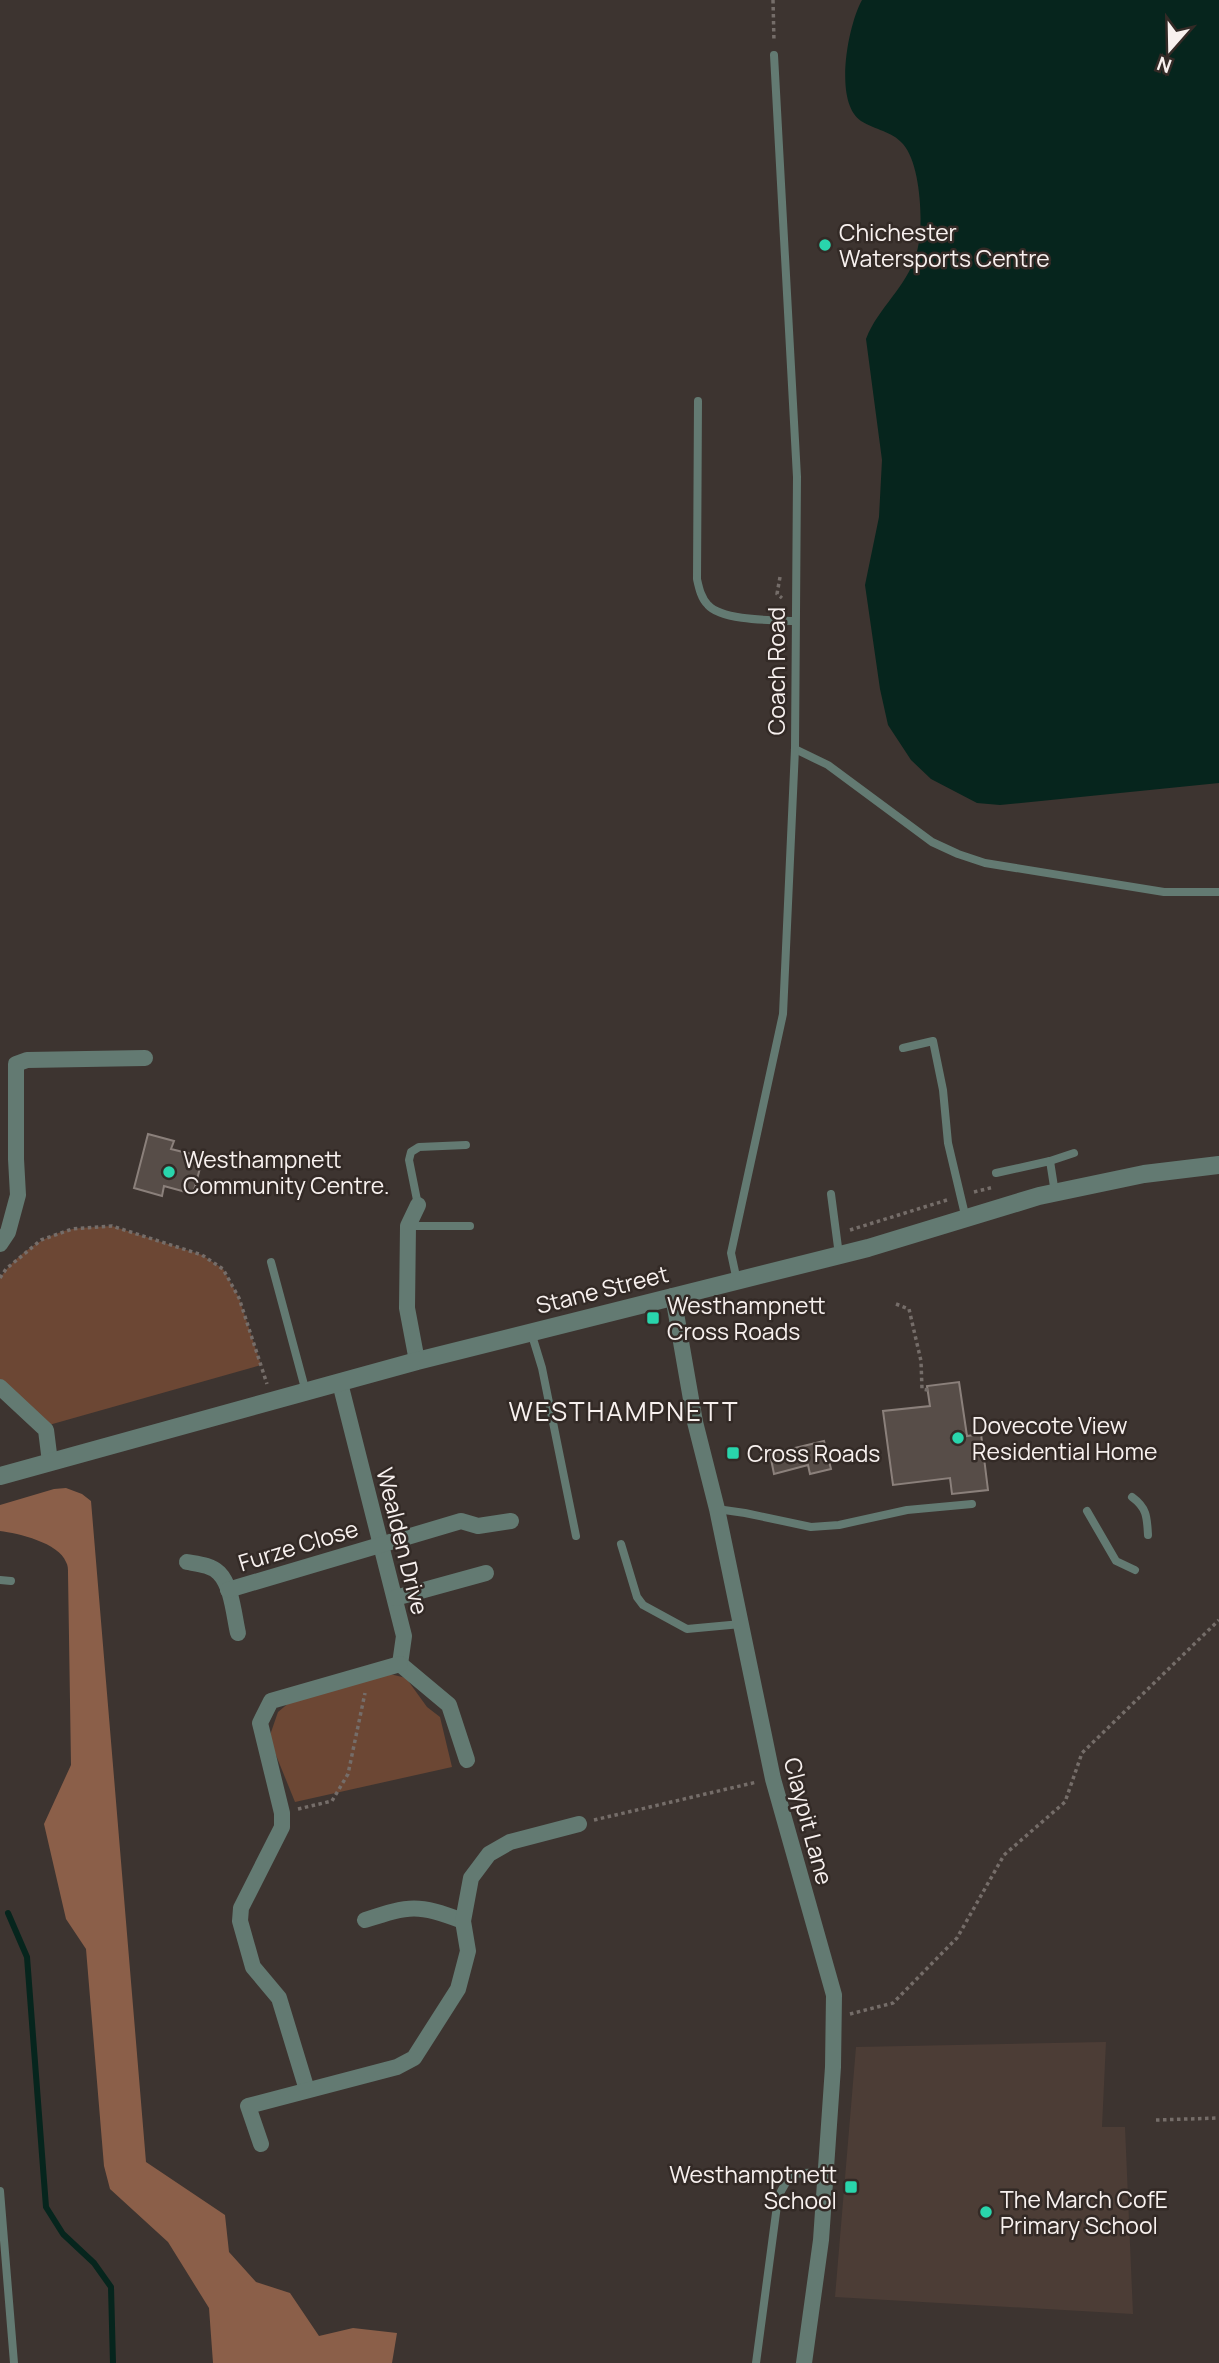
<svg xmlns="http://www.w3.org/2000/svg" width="1219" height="2363" viewBox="0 0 1219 2363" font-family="Manrope,sans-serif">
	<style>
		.built { fill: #4c3d36 }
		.green { fill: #6c4734 }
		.forest { fill: #8b5f49 }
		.water { fill: #06251d }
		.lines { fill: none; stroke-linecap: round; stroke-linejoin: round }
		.stream { stroke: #06251d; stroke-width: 6 }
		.building { fill: #574d48; stroke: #8b807b; stroke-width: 2 }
		.path { stroke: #756d69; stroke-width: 3.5; stroke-dasharray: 3.5 3.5; stroke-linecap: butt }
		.service { stroke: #637a72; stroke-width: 8 }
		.minor { stroke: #637a72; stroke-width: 16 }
		.tertiary { stroke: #637a72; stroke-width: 18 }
		.poi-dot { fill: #29d5ac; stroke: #332a26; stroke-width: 2.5 }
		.labels { text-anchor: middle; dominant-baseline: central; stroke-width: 5; stroke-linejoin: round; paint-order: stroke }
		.poi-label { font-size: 23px; fill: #f8f1ef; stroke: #332a26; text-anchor: start }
		.street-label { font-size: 23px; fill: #f8f1ef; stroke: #332a26 }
		.quarter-label { font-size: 26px; letter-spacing: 2px; fill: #f8f1ef; stroke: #332a26 }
	</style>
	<rect width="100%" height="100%" fill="#3d3430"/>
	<!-- built -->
	<path class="built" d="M 1103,2042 L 1106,2042 L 1102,2127 L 1125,2127 L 1133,2314 L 835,2297 L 856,2047 Z"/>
	<!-- green -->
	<g class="green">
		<path d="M 112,1226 L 202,1255 L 223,1269 L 239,1298 L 261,1365 L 49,1425 L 0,1379 L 0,1278 C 16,1255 45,1234 73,1229 C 86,1227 100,1227 112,1226 Z"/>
		<path d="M 390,1674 L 406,1678 L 427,1707 L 440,1717 L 452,1767 L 295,1802 L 269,1738 L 278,1712 L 290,1702 Z"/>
	</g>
	<!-- forest -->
	<path class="forest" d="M 66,1488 L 82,1494 L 91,1501 L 146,2162 L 225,2215 L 229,2252 L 256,2282 L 290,2293 L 319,2336 L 353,2328 L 397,2333 L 392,2363 L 213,2363 L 209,2308 L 168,2242 L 110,2189 L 104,2166 L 86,1949 L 66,1919 L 44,1824 L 71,1765 L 68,1573 C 68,1569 68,1565 66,1562 C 59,1543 18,1533 0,1531 L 0,1505 L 54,1489 Z"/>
	<!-- water -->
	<path class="water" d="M 862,0 L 1219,0 L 1219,783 L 1000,805 L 977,803 L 931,779 L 911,760 L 888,725 L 880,689 L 865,585 L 879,517 L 882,460 L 866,339 C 880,303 912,285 919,242 C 923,218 920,163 903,144 C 892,131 875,130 861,121 C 833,102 848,25 862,0 Z"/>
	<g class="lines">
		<!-- stream -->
		<path class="stream" d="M 8,1913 L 27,1957 L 46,2207 L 63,2234 L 94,2263 L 111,2287 L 113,2363"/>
	</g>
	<!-- building -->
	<g class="building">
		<path d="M 148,1134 L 174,1141 L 171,1149 L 203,1157 L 193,1194 L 164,1186 L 162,1196 L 134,1188 Z"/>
		<path d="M 959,1382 L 967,1436 L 981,1434 L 988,1490 L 952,1494 L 950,1478 L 893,1485 L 883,1411 L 930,1406 L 927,1386 Z"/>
		<path d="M 824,1441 L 831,1469 L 810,1474 L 808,1465 L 774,1474 L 770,1454 Z"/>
	</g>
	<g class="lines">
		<!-- path -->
		<g class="path">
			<path d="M 773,0 L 774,42"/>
			<path d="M 780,577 L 777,594 L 782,598"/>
			<path d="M 974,1192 L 994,1187"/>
			<path d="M 850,1230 L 947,1200"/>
			<path d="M 0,1278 L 6,1269 L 41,1240 L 72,1229 L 112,1226 L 202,1255 L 223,1269 L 239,1298 L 267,1384"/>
			<path d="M 896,1304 L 909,1309 L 921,1361 L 922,1389 L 928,1390"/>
			<path d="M 298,1809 L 332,1801 L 348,1774 L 365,1693"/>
			<path d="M 594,1820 L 757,1782"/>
			<path d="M 850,2014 L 893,2003 L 957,1938 L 1004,1855 L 1065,1802 L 1082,1753 L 1219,1620"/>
			<path d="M 1156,2120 L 1219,2118"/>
		</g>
		<!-- service -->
		<g class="service">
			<path d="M 698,401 L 697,579 C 699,588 701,598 708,605 C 722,621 774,620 795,621"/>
			<path d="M 795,749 L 828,765 L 932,842 L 958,854 L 985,863 L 1164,892 L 1219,892"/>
			<path d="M 903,1048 L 933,1041 L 943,1090 L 948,1143 L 966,1219"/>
			<path d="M 1050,1161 L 1074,1153"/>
			<path d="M 996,1173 L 1050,1161 L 1055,1193"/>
			<path d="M 831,1194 L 839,1255"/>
			<path d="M 418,1205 L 409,1160 L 411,1152 L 419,1147 L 466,1145"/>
			<path d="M 408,1226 L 470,1226"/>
			<path d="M 271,1262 L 306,1392"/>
			<path d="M 737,1281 L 731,1253 L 783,1014 L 795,749 L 797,477 L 774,55"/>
			<path d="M 531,1332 L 542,1368 L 576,1536"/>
			<path d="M 1132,1497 C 1147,1508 1147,1517 1148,1535"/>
			<path d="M 717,1509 L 745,1513 L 811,1527 L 839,1525 L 907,1510 L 972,1504"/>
			<path d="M 1087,1511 L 1116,1561 L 1135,1570"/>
			<path d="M 621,1544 L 637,1597 L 643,1605 L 687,1629 L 741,1624"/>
			<path d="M 0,1580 L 11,1581"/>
			<path d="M 0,2191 L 14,2363"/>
			<path d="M 756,2363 L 778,2198 C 789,2171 798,2171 825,2174"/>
		</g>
		<!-- minor -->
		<g class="minor">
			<path d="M 0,1244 L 8,1232 L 18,1195 L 16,1159 L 16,1064 L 27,1060 L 145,1058"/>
			<path d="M 673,1296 L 695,1422 L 717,1509 L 773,1779 L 834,1995 L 833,2067 L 821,2240 L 804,2363"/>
			<path d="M 417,1361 L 407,1308 L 408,1226 L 418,1205"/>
			<path d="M 340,1383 L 404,1636 L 400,1664"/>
			<path d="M 0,1387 L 46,1430 L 50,1462"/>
			<path d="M 187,1562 C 198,1564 211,1565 219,1573 C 232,1586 234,1616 238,1633"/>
			<path d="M 228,1590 L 461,1521 L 478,1526 L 511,1521"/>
			<path d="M 395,1598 L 486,1573"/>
			<path d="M 400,1664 L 449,1705 L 467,1760"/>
			<path d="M 365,1920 C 411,1905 417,1904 463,1921"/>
			<path d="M 307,2090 L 279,1998 L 253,1967 L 240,1921 L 241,1908 L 282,1827 L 282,1813 L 260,1723 L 271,1701 L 400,1664"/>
			<path d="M 261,2144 L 248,2106 L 397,2067 L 414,2058 L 458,1989 L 468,1951 L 463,1921 L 471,1878 L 489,1854 L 510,1842 L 579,1824"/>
		</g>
		<!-- tertiary -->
		<path class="tertiary" d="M 0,1476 L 417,1361 L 868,1248 L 1039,1196 L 1144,1174 L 1219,1165"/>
	</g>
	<!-- markers -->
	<g class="poi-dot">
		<circle cx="825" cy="245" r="7"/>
		<circle cx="169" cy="1172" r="7"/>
		<rect x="646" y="1311" width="14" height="14" rx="3.5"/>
		<circle cx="958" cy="1438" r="7"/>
		<rect x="726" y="1446" width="14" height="14" rx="3.5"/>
		<rect x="844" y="2180" width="14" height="14" rx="3.5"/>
		<circle cx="986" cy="2212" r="7"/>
	</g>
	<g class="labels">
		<!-- poi labels -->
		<g class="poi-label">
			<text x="839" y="232">Chichester<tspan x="839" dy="26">Watersports Centre</tspan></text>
			<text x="183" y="1159">Westhampnett<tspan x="183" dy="26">Community Centre.</tspan></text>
			<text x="667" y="1305">Westhampnett<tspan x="667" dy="26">Cross Roads</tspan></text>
			<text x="972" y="1425">Dovecote View<tspan x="972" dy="26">Residential Home</tspan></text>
			<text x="747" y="1453">Cross Roads</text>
			<text x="837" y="2174" text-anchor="end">Westhamptnett<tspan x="837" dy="26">School</tspan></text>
			<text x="1000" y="2199">The March CofE<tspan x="1000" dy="26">Primary School</tspan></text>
		</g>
		<!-- street labels -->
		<g class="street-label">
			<text transform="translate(776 671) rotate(-90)">Coach Road</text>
			<text transform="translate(602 1289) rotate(-14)">Stane Street</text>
			<text transform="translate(403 1541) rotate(76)">Wealden Drive</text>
			<text transform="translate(298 1545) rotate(-17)">Furze Close</text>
			<text transform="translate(809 1821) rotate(75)">Claypit Lane</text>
		</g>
		<!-- quarter labels -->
		<g class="quarter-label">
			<text x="624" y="1411">WESTHAMPNETT</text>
		</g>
	</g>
	<!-- north arrow -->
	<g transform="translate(1170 49) rotate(200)" stroke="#332a26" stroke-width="5" paint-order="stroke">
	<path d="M0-5L12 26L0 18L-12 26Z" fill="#f8f1ef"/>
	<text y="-10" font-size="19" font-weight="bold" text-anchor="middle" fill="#f8f1ef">N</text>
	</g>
</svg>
